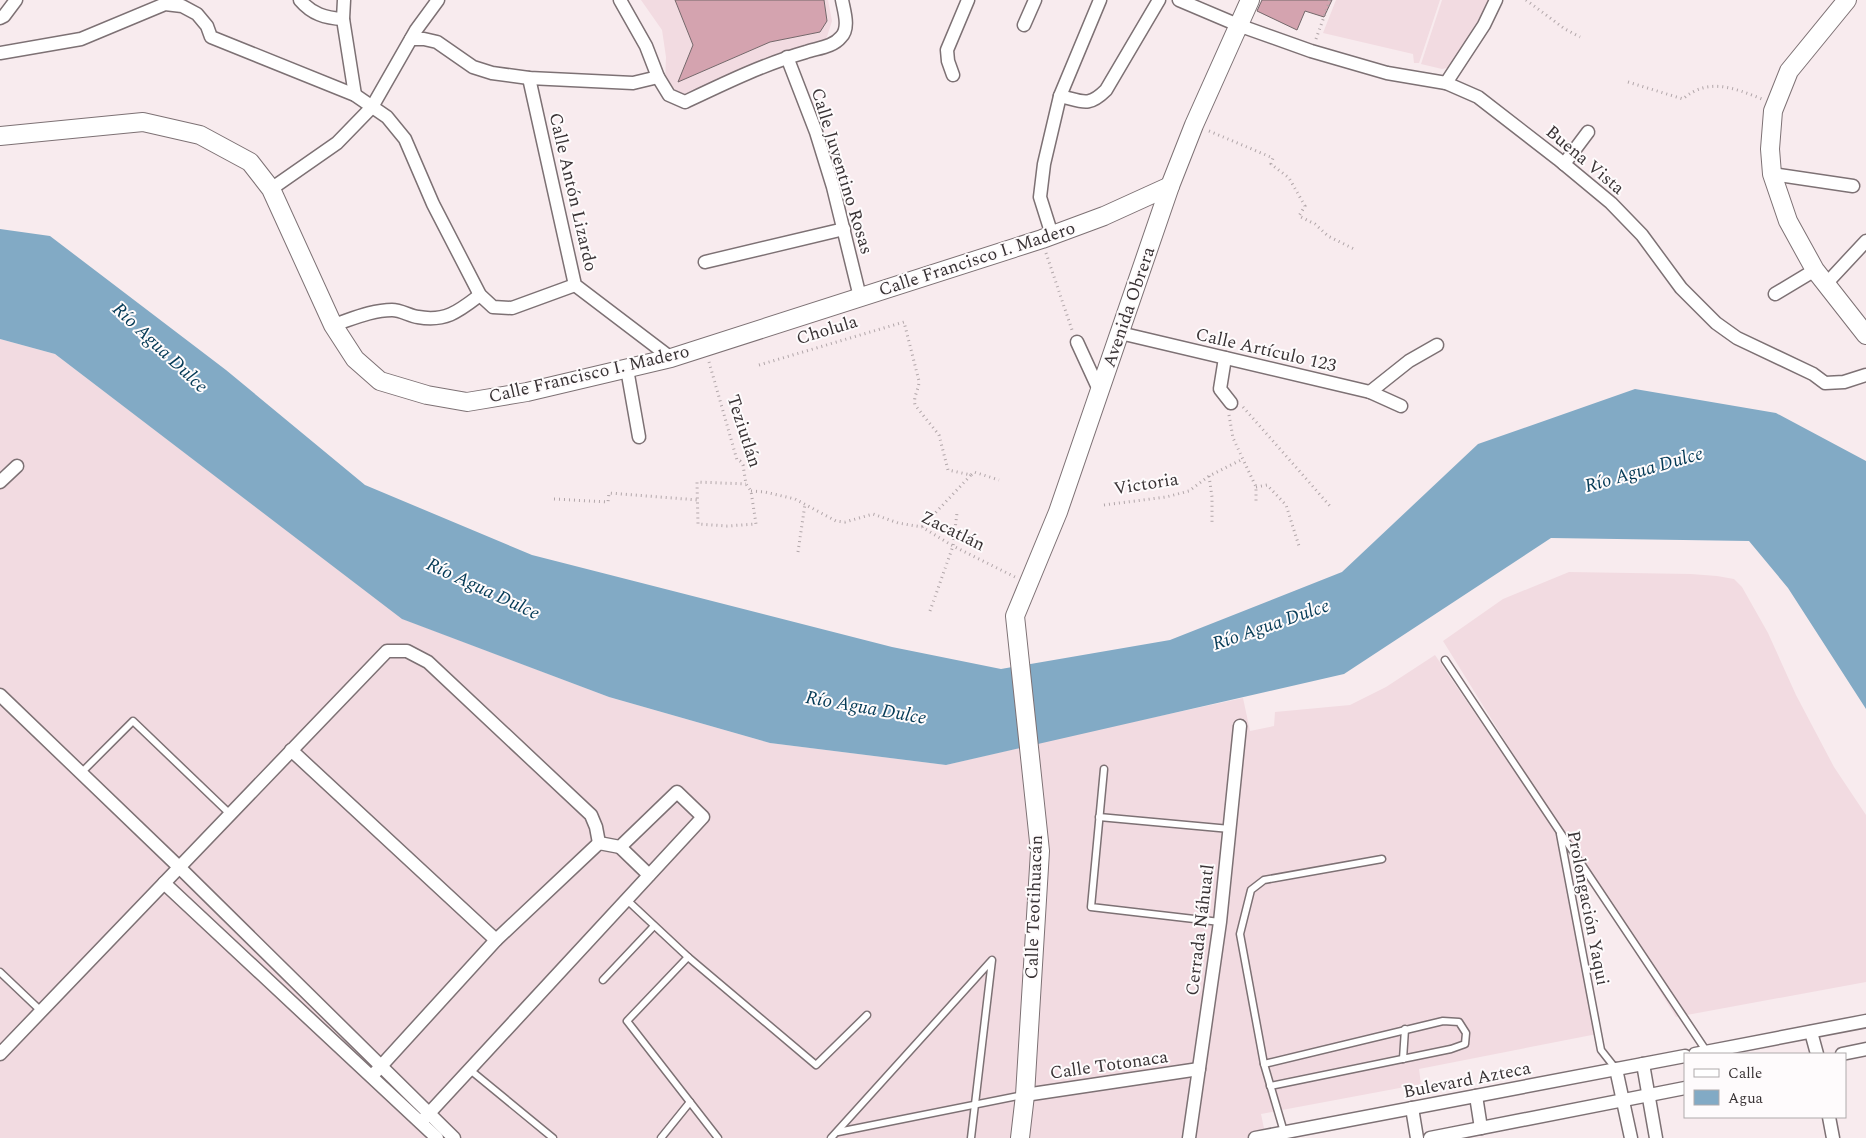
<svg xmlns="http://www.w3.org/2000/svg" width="1866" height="1138" viewBox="0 0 1866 1138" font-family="Spectral,serif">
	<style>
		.built { fill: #f2dbe1 }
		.water { fill: #82aac5 }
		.building { fill: #d4a3af; stroke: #74686b }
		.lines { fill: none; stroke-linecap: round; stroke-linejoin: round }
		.lane-casing { stroke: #7d7174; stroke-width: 9 }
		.street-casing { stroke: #7d7174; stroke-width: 15 }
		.secondary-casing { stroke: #7d7174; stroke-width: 20 }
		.path { stroke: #b1a6a9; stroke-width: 3; stroke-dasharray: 1 4; stroke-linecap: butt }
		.lane { stroke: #fff; stroke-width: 6 }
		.street { stroke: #fff; stroke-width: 12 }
		.secondary { stroke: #fff; stroke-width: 18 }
		.labels { text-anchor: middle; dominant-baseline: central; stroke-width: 4; stroke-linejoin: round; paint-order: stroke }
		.street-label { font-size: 18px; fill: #393335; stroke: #fefbfc }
		.water-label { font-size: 19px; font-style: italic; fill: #043a56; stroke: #fefbfc }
	</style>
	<rect width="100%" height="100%" fill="#f8ebee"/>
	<!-- built -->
	<g class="built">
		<path d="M 641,0 L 828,0 L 832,21 L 825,43 L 791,55 L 755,62 L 693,106 L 665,82 L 666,57 L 662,30 Z"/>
		<path d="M 1336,0 L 1440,0 L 1419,63 L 1414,63 L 1413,54 L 1323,33 Z"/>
		<path d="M 1442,0 L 1492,0 L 1452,67 L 1442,69 L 1421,64 Z"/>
		<path d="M 0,339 L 55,354 L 403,619 L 609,697 L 770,743 L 946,765 L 1081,733 L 1243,698 L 1250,731 L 1274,726 L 1275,712 L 1350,705 L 1386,687 L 1435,655 L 1562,841 L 1597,1034 L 1419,1069 L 1421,1084 L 1261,1114 L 1266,1138 L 0,1138 Z"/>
		<path d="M 1569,572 L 1691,574 L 1717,576 L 1734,579 L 1742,587 L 1768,633 L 1796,695 L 1834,767 L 1866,815 L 1866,982 L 1676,1017 L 1443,641 L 1503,599 Z"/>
	</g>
	<!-- water -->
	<path class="water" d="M 0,229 L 50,236 L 226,370 L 365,485 L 532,555 L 892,647 L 1001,669 L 1170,640 L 1342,572 L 1478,444 L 1635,389 L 1776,413 L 1866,461 L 1866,709 L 1788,588 L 1749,541 L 1551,538 L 1344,674 L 946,765 L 770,743 L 609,697 L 402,619 L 55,354 L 0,339 Z"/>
	<!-- building -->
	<g class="building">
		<path d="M 675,0 L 824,0 L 827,21 L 820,32 L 770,42 L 678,82 L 693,45 Z"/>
		<path d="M 1262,0 L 1332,0 L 1324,17 L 1305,11 L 1297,30 L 1257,11 Z"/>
	</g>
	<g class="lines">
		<!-- lane casing -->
		<g class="lane-casing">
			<g id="lane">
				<path d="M 1445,660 L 1707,1052"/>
				<path d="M 1104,769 L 1091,907 L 1220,922"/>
				<path d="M 81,773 L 133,721 L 230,814"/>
				<path d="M 1099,817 L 1230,829"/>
				<path d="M 1560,834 L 1601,1050 L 1616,1069"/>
				<path d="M 627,900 L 688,957 L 627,1021 L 718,1138"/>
				<path d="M 688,957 L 816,1065 L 867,1015"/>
				<path d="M 0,972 L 41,1011"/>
				<path d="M 603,980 L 654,926"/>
				<path d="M 1403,1059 L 1405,1029"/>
				<path d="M 1264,1064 L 1443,1021 L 1459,1022 L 1466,1033 L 1465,1044 L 1451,1049 L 1270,1086"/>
				<path d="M 469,1069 L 553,1138"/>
				<path d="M 838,1132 L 1023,1095"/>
				<path d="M 1284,1132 L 1264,1064 L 1240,934 L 1251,890 L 1264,880 L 1382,859"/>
				<path d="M 661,1138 L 690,1102"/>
				<path d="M 831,1138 L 992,960 L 971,1138"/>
			</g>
		</g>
		<!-- street casing -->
		<g class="street-casing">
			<g id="street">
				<path d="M 300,0 C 312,14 325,18 343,19"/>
				<path d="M 344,0 L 343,19 L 355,95"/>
				<path d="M 620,0 L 646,46 L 658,77 L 669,95 L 685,102 C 725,83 764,64 806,52 C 818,48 833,47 841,37 C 850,28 844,11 842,0"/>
				<path d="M 1179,0 L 1238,25 L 1311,51 L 1387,73 L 1446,83 L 1478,97 L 1558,159 L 1611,203 L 1642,235 L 1681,288 L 1716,323 L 1737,338 L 1813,374 L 1825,383 L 1844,382 L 1866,375"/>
				<path d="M 0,18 L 4,16 L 16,0"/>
				<path d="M 1024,25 L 1035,0"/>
				<path d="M 411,39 L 424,39 L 437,42 L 473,67 L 492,73 L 529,78 L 633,83 L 658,77"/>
				<path d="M 0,53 L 81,39 L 165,4 L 182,6 L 197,14 L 207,26 L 211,37 L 355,95 L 387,117 L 405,139 L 433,204 L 480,295 L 493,307 L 512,308 L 575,285"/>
				<path d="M 787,57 L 816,132 L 833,187 L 860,297"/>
				<path d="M 953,75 L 948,61 L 947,50 L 968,0"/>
				<path d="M 529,78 L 575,285 L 671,358"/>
				<path d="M 1446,83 L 1484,25 L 1496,0"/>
				<path d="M 1060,96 C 1082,101 1088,108 1106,90 L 1159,0"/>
				<path d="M 1564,164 L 1588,132"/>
				<path d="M 1772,174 L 1853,186"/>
				<path d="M 271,189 L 337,143 L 372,107 L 416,30 L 438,0"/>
				<path d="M 1052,235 L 1040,197 L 1044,164 L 1060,96 L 1100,0"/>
				<path d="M 705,262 L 844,229"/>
				<path d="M 1826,284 L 1866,241"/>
				<path d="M 1775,294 L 1815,270"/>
				<path d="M 333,325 C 352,319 372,310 392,310 C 401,310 410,316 418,317 C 446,322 459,311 480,295"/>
				<path d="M 1120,333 L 1370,392 L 1401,406"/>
				<path d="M 1077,342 L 1100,392"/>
				<path d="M 1225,358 L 1220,389 L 1231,403"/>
				<path d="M 627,369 L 639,437"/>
				<path d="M 1370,392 L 1409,361 L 1437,345"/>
				<path d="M 0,482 L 17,466"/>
				<path d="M 0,695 L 179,867 L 454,1138"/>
				<path d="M 291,750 L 496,940"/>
				<path d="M 620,847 L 649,875"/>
				<path d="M 164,883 L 437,1138"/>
				<path d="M 1811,1032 L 1817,1054"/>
				<path d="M 0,1054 L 387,651 L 407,651 L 428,662 L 591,815 L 596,827 L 599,843"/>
				<path d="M 1695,1054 L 1866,1021"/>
				<path d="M 1842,1054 L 1866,1049"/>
				<path d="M 1643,1064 L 1656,1138"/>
				<path d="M 1616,1069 L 1631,1138"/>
				<path d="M 372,1076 L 496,940 L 599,843 L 620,847 L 677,792 L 703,817 L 421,1122"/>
				<path d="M 1025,1095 L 1199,1069"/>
				<path d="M 1476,1096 L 1481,1128"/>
				<path d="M 1412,1108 L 1417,1138"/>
				<path d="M 1829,1117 L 1833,1138"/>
				<path d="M 1189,1138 L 1220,922 L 1240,726"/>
				<path d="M 1255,1138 L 1685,1056"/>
				<path d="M 1430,1138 L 1685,1088"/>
			</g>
		</g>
		<!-- secondary casing -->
		<g class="secondary-casing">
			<g id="secondary">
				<path d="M 1847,0 L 1789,71 L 1773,111 L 1770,149 L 1772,174 L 1788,221 L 1815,270 L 1866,335"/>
				<path d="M 0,136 L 143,122 L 200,135 L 250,162 L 271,189 L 333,325 L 355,359 L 380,381 L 427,395 L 467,402 L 527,392 L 671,358 L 1042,239 L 1104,216 L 1170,186"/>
				<path d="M 1020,1138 L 1025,1095 L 1040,851 L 1015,616 L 1058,512 L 1170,186 L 1194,125 L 1250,0"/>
			</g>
		</g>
		<!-- path -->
		<g class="path">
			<path d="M 1526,0 L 1565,29 L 1580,37"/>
			<path d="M 1316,39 L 1330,0"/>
			<path d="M 1628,82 L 1683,99 C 1708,77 1734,88 1762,99"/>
			<path d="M 1209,131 L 1273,158 L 1271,164 L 1289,178 L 1305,206 L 1299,216 L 1315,224 L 1328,236 L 1356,250"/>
			<path d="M 1046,253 L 1072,330"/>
			<path d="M 709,362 L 737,460 L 740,461 L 743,465 L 746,484 L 751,491 L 756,524 L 727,526 L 698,524 L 697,482 L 746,484"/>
			<path d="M 759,365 L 904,322 L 919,381 C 919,390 913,396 915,405 L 939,435 L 948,470 L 971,475 L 974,472 L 999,480"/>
			<path d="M 1243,407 L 1330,506"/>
			<path d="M 1229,415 L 1233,438 L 1256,487 L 1256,504"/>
			<path d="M 1209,476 L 1212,497 L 1212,522"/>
			<path d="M 1256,487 L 1267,485 L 1286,505 L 1299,546"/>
			<path d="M 751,491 L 765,492 L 795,499 L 836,521 L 845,522 L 873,514 L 898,523 L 922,527 L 953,546 L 1015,577"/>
			<path d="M 554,499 L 608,502 L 609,493 L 698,500"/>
			<path d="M 1104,505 L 1166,497 L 1189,491 L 1209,476 L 1243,459"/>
			<path d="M 922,527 L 971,475"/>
			<path d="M 798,552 L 805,504"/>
			<path d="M 930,611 L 953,546 L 957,513"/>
		</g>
		<!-- lane -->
		<use href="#lane" class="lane"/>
		<!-- street -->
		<use href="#street" class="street"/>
		<!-- secondary -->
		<use href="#secondary" class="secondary"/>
	</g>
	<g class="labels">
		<!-- street labels -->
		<g class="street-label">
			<text transform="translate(1585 160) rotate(40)">Buena Vista</text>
			<text transform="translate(842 171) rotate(73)">Calle Juventino Rosas</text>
			<text transform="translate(573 192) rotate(77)">Calle Antón Lizardo</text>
			<text transform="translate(977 259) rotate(-18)">Calle Francisco I. Madero</text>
			<text transform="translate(1129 307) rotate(-71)">Avenida Obrera</text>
			<text transform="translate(827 330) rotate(-17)">Cholula</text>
			<text transform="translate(1266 350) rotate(13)">Calle Artículo 123</text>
			<text transform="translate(589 374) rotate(-13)">Calle Francisco I. Madero</text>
			<text transform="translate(744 431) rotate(72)">Teziutlán</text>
			<text transform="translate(1146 484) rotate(-9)">Victoria</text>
			<text transform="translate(953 531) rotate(26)">Zacatlán</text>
			<text transform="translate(1034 907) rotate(-88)">Calle Teotihuacán</text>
			<text transform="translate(1588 908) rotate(79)">Prolongación Yaqui</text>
			<text transform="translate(1200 930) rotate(-83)">Cerrada Náhuatl</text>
			<text transform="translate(1109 1065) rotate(-8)">Calle Totonaca</text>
			<text transform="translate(1467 1080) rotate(-11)">Bulevard Azteca</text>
		</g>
		<!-- water labels -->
		<g class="water-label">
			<text transform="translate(160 348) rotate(43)">Río Agua Dulce</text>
			<text transform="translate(1644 470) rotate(-16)">Río Agua Dulce</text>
			<text transform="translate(483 589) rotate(25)">Río Agua Dulce</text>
			<text transform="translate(1271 625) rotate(-19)">Río Agua Dulce</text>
			<text transform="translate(866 708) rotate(10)">Río Agua Dulce</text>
		</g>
	</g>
	<!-- legend -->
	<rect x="1684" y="1053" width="162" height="65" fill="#fefbfc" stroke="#afabac"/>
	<rect x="1694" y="1069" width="25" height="8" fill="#ffffff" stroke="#afabac"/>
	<text x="1728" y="1078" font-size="15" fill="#393335">Calle</text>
	<rect x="1694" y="1090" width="25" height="15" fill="#82aac5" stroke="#afabac"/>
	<text x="1728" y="1103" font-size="15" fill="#393335">Agua</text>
</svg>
